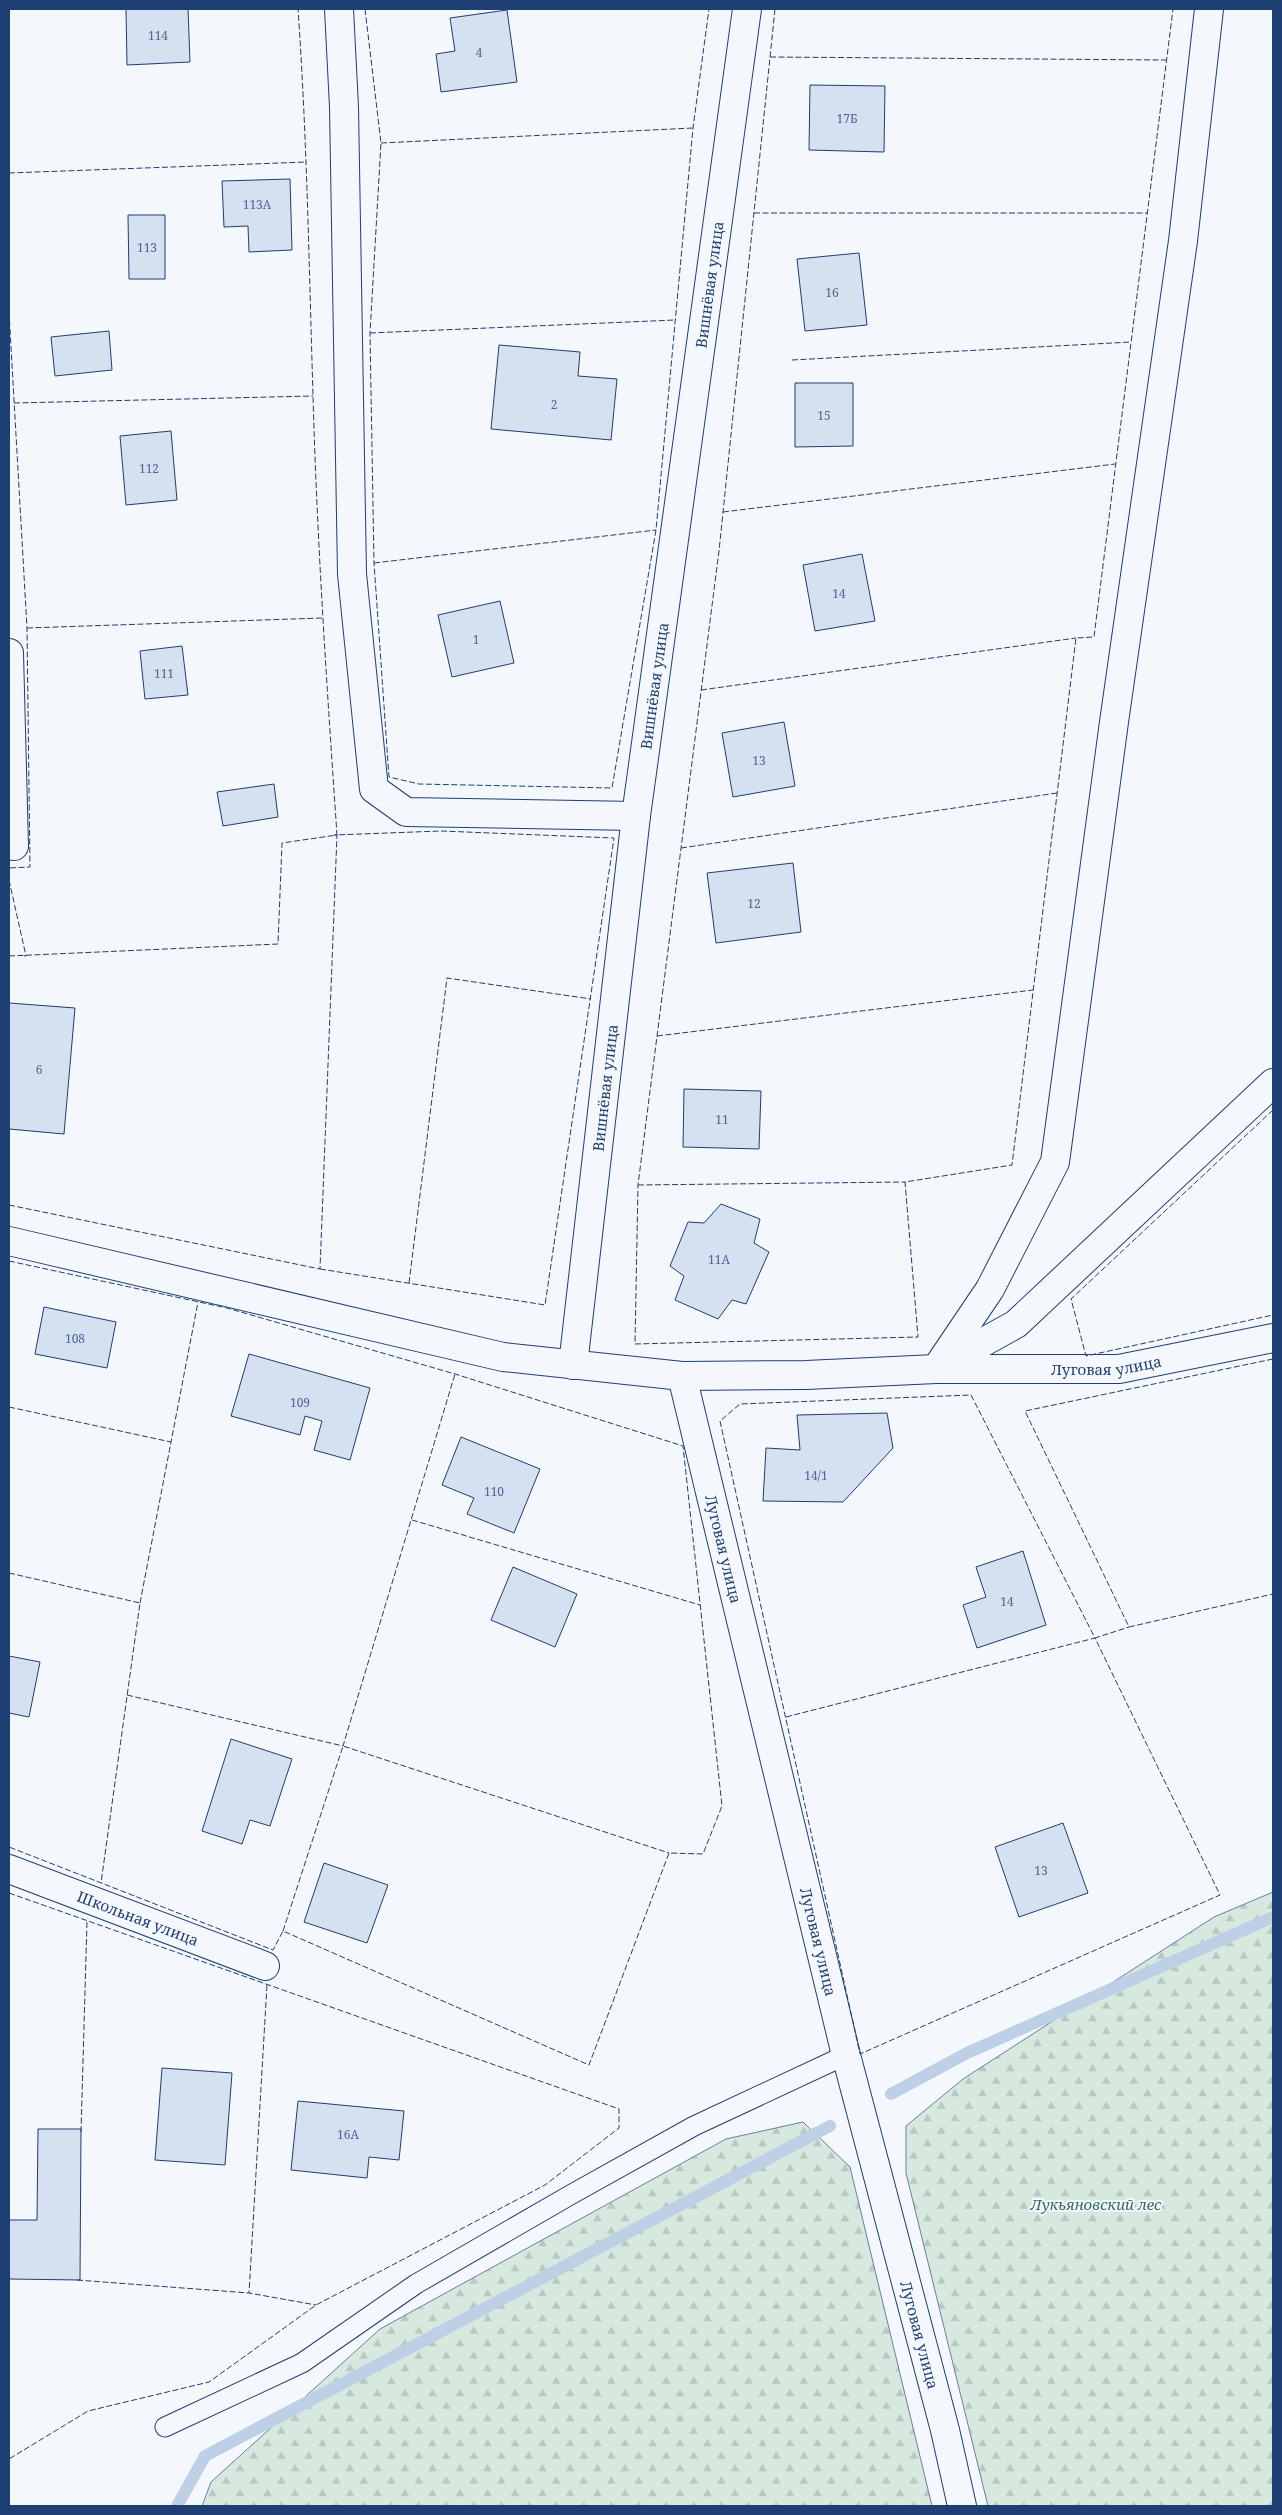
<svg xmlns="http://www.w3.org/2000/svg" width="1282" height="2515" viewBox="0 0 1282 2515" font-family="'Noto Serif',serif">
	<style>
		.forest { fill: url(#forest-firs); stroke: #687fa3 }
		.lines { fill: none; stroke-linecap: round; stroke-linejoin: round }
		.stream { stroke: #bed0e5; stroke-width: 12 }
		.building { fill: #d5e0f0; stroke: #1d3f73 }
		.lane-casing { stroke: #1d3f73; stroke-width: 21 }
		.street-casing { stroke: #1d3f73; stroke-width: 30 }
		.lane { stroke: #f4f7fb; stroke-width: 19 }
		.street { stroke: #f4f7fb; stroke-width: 28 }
		.fence { stroke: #1d3f73; stroke-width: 1; stroke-dasharray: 6 2.5; stroke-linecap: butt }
		.labels { text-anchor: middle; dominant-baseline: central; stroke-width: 4; stroke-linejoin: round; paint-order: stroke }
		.number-label { font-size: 12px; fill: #4b6792 }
		.street-label { font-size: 15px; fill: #1d3f73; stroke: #f4f7fb }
		.park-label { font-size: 15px; font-style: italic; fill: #2c6c60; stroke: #f4f7fb }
	</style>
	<defs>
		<pattern id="forest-firs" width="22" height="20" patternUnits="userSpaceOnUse" patternTransform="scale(1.25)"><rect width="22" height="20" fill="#d7e8df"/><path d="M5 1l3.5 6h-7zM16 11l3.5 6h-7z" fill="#b8c8c3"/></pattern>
	</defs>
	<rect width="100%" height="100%" fill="#f4f7fb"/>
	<!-- forest -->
	<g class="forest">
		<path d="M 1273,1892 L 1273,2506 L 988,2506 L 906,2173 L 906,2126 L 963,2079 L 1214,1917 Z"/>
		<path d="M 803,2122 L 850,2167 L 932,2506 L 202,2506 L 211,2482 L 380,2329 L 726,2139 Z"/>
	</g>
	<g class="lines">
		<!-- stream -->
		<g class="stream">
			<path d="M 891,2094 L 967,2053 L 1273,1917"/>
			<path d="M 177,2506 L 205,2456 L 830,2126"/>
		</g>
	</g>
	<!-- building -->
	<g class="building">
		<path d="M 126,9 L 188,9 L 190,62 L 127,65 Z"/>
		<path d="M 507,10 L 517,82 L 441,92 L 436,54 L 455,51 L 450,18 Z"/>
		<path d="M 810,85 L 885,86 L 884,152 L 809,150 Z"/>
		<path d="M 290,179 L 292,250 L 249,252 L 248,226 L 224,227 L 222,181 Z"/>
		<path d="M 128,215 L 165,215 L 165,279 L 129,279 Z"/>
		<path d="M 859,253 L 867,325 L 805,331 L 797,259 Z"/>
		<path d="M 109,331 L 112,370 L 55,376 L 51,337 Z"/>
		<path d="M 499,345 L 580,352 L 578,376 L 617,379 L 611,440 L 491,429 Z"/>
		<path d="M 795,383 L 853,383 L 853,446 L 795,447 Z"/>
		<path d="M 171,431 L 177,500 L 126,505 L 120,436 Z"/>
		<path d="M 862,554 L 875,621 L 815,631 L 803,565 Z"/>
		<path d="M 500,601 L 514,663 L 452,677 L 438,615 Z"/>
		<path d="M 182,646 L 188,695 L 145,699 L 140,651 Z"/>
		<path d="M 784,722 L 795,786 L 733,797 L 722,733 Z"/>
		<path d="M 274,784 L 278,817 L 223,826 L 217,792 Z"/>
		<path d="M 793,863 L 801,932 L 716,943 L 707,873 Z"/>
		<path d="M 9,1003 L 75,1008 L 64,1134 L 9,1129 Z"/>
		<path d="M 684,1089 L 761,1091 L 759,1149 L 683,1147 Z"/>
		<path d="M 721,1204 L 760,1219 L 754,1243 L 769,1252 L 746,1304 L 732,1300 L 718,1319 L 675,1300 L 684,1276 L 670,1266 L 688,1222 L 704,1223 Z"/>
		<path d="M 44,1307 L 116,1322 L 107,1368 L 35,1354 Z"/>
		<path d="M 249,1354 L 370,1388 L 350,1460 L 314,1450 L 322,1421 L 305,1416 L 300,1435 L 231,1416 Z"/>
		<path d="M 887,1413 L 893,1448 L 843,1502 L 763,1501 L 766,1448 L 800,1450 L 797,1415 Z"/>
		<path d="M 461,1437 L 540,1469 L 514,1533 L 467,1514 L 474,1498 L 442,1485 Z"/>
		<path d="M 1023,1551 L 1046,1625 L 977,1648 L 963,1605 L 986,1597 L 976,1567 Z"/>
		<path d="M 513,1567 L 577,1594 L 555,1647 L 491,1620 Z"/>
		<path d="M 9,1656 L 40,1662 L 29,1717 L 9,1713 Z"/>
		<path d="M 231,1739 L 292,1759 L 270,1826 L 250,1820 L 242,1844 L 202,1831 Z"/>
		<path d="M 1063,1823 L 1088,1893 L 1019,1917 L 995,1847 Z"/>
		<path d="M 324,1863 L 388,1885 L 367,1943 L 304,1922 Z"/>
		<path d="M 162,2068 L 232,2073 L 225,2165 L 155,2160 Z"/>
		<path d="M 298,2101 L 404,2111 L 399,2160 L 369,2157 L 367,2178 L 291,2170 Z"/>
		<path d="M 38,2129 L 81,2129 L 80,2280 L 9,2279 L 9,2220 L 37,2220 Z"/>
	</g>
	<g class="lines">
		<!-- lane casing -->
		<g class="lane-casing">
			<path id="lane" d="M 165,2427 L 302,2363 L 416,2284 L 572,2194 L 694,2126 L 846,2055"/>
		</g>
		<!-- street casing -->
		<g class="street-casing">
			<g id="street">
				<path d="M 339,9 L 344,107 L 352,574 L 374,789 L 406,812 L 636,816"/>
				<path d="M 9,653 L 14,846"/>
				<path id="s1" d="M 9,1241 L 503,1357 L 682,1376 L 806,1375 L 936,1369 L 1119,1369 L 1273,1338"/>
				<path id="s2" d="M 573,1365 L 636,816 L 747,9"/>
				<path d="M 942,1365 L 1016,1324 L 1273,1083"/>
				<path d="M 936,1369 L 990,1289 L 1055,1162 L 1114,722 L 1183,241 L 1209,9"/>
				<path id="s3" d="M 682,1376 L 846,2055 L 945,2430 L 962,2506"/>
				<path id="s4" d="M 9,1869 L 265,1966"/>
			</g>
		</g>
		<!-- lane -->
		<use href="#lane" class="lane"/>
		<!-- street -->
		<use href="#street" class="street"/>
		<!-- fence -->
		<g class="fence">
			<path d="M 365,9 L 381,143 L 370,333 L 374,563 L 389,777 L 419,784 L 612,788 L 656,530 L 693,128 L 709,9"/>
			<path d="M 775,9 L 719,551 L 638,1185 L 635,1344 L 918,1337 L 905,1182 L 1012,1165 L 1076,638 L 1094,637 L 1173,9"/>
			<path d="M 770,57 L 1166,60"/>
			<path d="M 381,143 L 693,128"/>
			<path d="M 9,173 L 307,162"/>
			<path d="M 754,213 L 1147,213"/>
			<path d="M 9,312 L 27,628 L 30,867 L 9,868"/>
			<path d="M 370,333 L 675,320"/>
			<path d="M 792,360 L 1131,342"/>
			<path d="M 14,403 L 313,396"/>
			<path d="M 723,512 L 1115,464"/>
			<path d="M 374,563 L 656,530"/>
			<path d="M 27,628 L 322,618"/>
			<path d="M 701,690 L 1076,638"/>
			<path d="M 681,848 L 1057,793"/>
			<path d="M 9,880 L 26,956 L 24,956"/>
			<path d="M 9,956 L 278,944 L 282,843 L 337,835 C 327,688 317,542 313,395 C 309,266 307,137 298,9"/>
			<path d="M 657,1036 L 1033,990"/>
			<path d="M 1273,1110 L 1071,1299 L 1086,1356 L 1273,1315"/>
			<path d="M 638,1185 L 905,1182"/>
			<path d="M 9,1205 L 320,1269 L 337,835 L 335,835"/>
			<path d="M 9,1261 L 227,1308 L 455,1374 L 683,1446 L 722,1806 L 703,1854 L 669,1853 L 589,2065 L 283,1931 L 273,1950 L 9,1847"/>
			<path d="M 320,1269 L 545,1305 L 614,838 L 441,831 L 334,835"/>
			<path d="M 409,1283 L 447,978 L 591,999"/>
			<path d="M 1273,1359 L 1025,1411 L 1129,1627 L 1273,1594"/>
			<path d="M 9,1407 L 171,1442"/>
			<path d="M 412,1520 L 700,1605"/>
			<path d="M 9,1573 L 140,1603 L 101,1883"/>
			<path d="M 140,1603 L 198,1302"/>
			<path d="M 127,1695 L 343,1746 L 455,1374"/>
			<path d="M 786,1717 L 1095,1638 L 1220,1895 L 860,2054 L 720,1421 L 740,1404 L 971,1395 L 1095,1638 L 1129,1627"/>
			<path d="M 9,1893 L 619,2109 L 619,2128 L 545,2185 L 316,2305 L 209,2382 L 88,2411 L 9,2459"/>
			<path d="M 283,1931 L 343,1746 L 669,1853"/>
			<path d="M 267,1985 L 249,2293 L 316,2305"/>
			<path d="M 81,2132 L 87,1921"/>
			<path d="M 77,2280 L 249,2293"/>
		</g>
	</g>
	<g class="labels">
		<!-- number labels -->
		<g class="number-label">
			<text x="158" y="35">114</text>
			<text x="479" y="52">4</text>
			<text x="847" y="118">17Б</text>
			<text x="257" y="204">113А</text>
			<text x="147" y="247">113</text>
			<text x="832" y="292">16</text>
			<text x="554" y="404">2</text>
			<text x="824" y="415">15</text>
			<text x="149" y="468">112</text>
			<text x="839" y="593">14</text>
			<text x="476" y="639">1</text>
			<text x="164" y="673">111</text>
			<text x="759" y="760">13</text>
			<text x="754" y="903">12</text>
			<text x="39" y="1069">6</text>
			<text x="722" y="1119">11</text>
			<text x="719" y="1259">11А</text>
			<text x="75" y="1338">108</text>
			<text x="300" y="1402">109</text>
			<text x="816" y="1475">14/1</text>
			<text x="494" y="1491">110</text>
			<text x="1007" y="1601">14</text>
			<text x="1041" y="1870">13</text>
			<text x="348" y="2134">16А</text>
		</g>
		<!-- street labels -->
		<g class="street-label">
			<text stroke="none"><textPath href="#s2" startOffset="1089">Вишнёвая улица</textPath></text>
			<text stroke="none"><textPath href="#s2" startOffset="684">Вишнёвая улица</textPath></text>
			<text stroke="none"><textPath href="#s2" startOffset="279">Вишнёвая улица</textPath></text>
			<text stroke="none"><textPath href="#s1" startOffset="1112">Луговая улица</textPath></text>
			<text stroke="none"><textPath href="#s3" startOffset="178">Луговая улица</textPath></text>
			<text stroke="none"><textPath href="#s4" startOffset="138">Школьная улица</textPath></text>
			<text stroke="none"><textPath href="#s3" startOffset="582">Луговая улица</textPath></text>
			<text stroke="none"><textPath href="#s3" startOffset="988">Луговая улица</textPath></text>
		</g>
		<!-- park labels -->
		<g class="park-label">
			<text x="1096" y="2204">Лукьяновский лес</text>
		</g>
	</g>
	<!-- border -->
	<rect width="1282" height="2515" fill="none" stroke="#1d3f73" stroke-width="20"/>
</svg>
